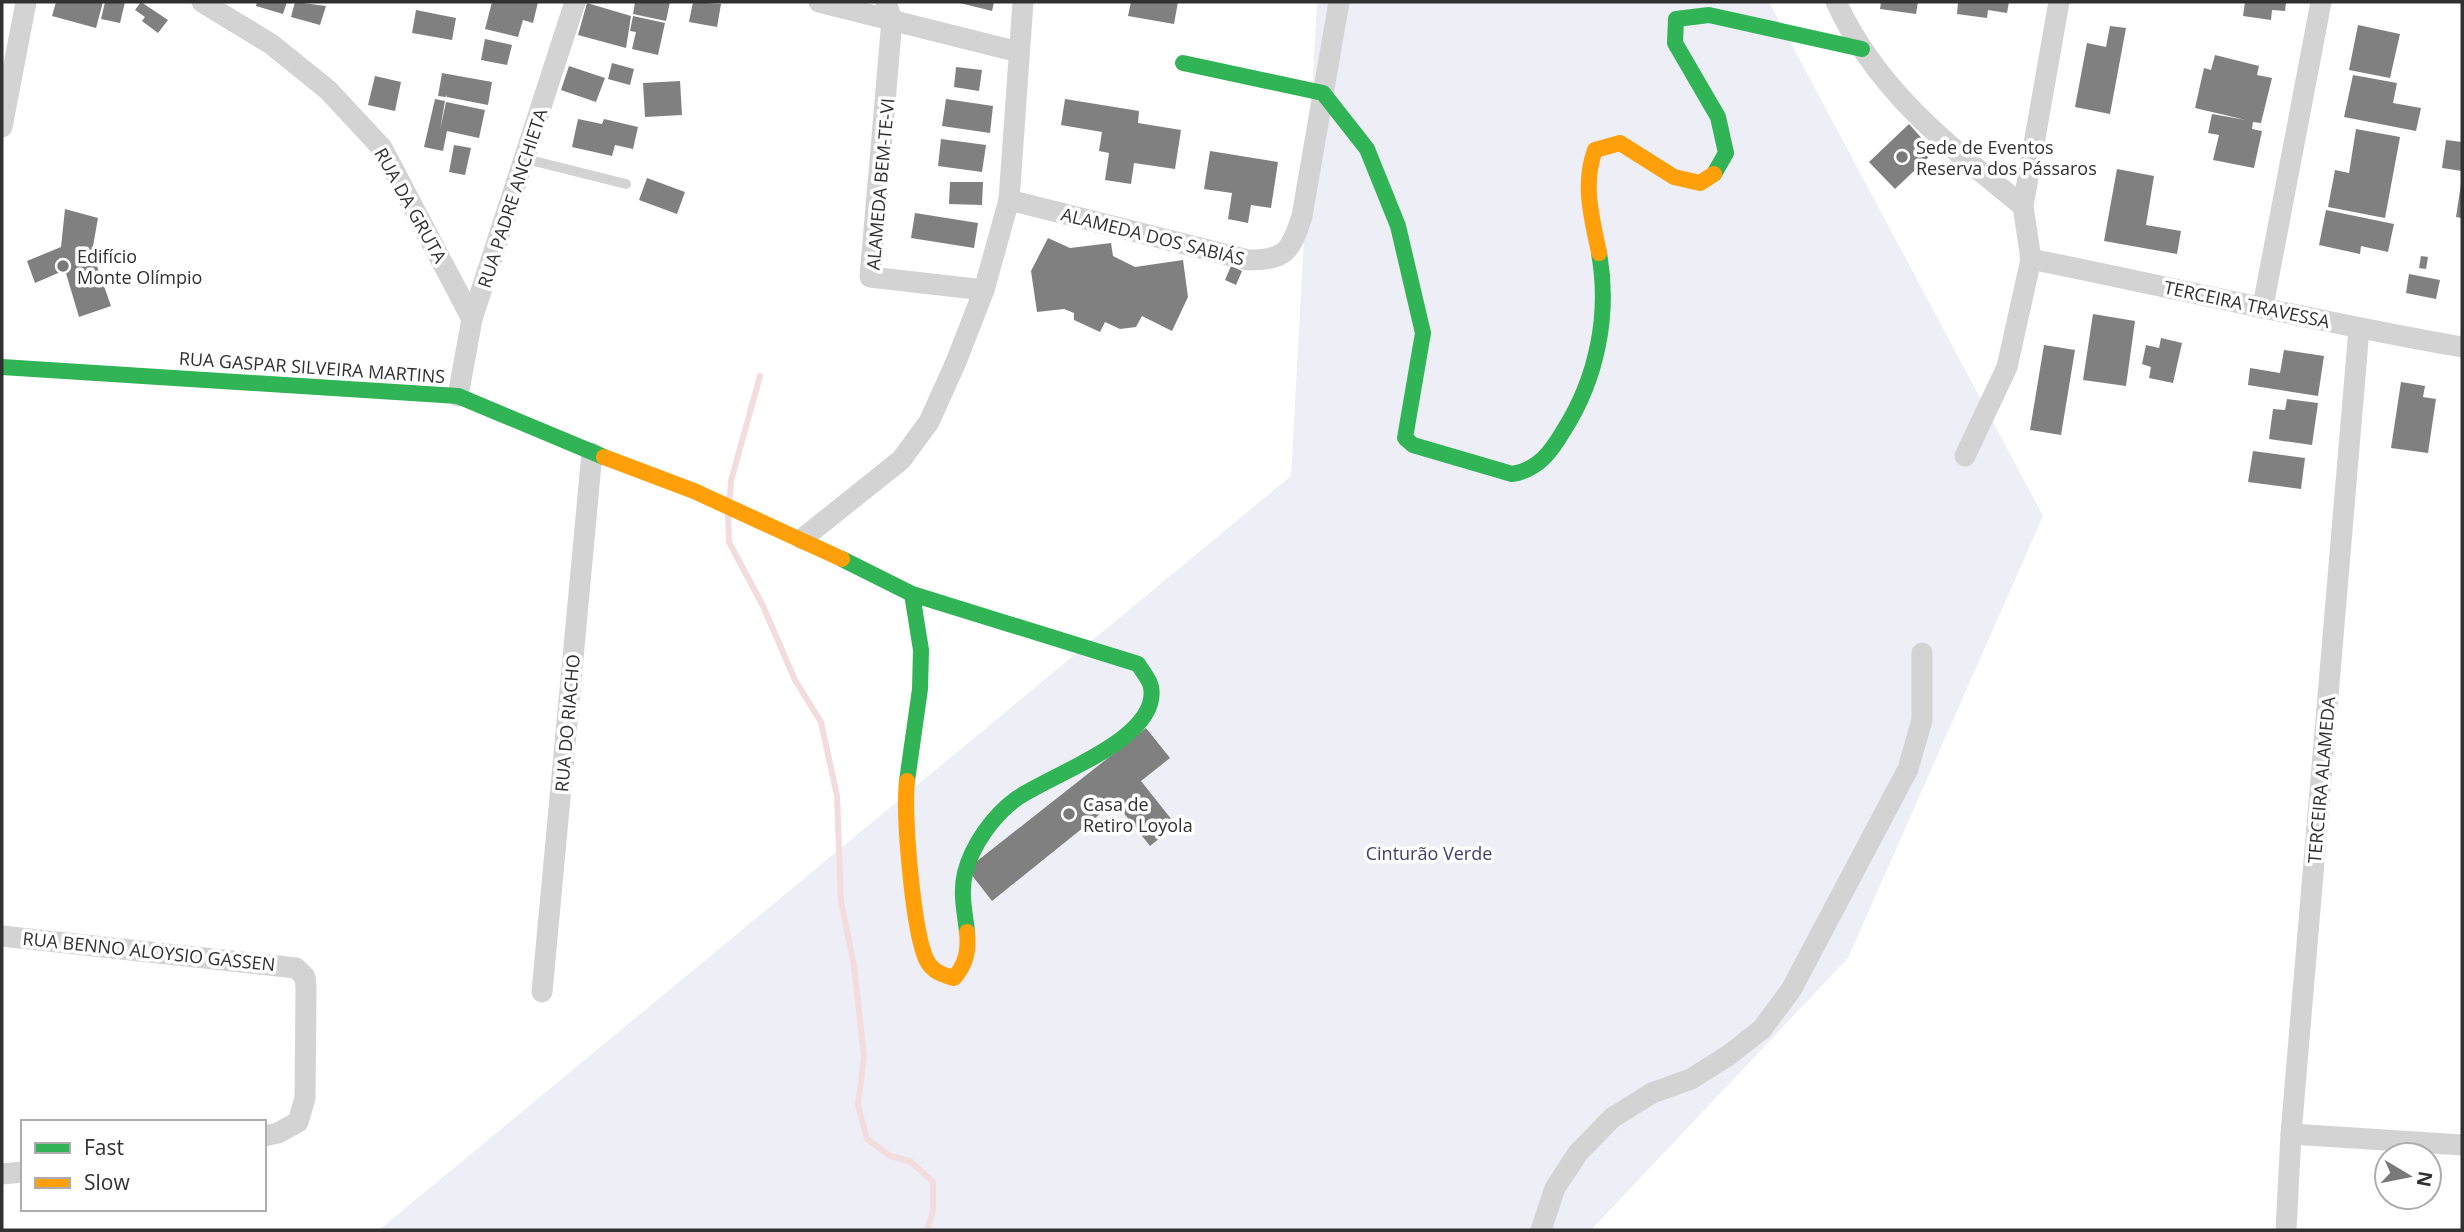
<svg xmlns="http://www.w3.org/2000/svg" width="2464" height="1232" viewBox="0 0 2464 1232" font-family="'Open Sans',sans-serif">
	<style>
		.green { fill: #eeeef6 }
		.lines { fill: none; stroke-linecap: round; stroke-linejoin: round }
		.stream { stroke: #f2dcde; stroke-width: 6 }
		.building { fill: #808080 }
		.lane { stroke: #d3d3d3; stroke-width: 10 }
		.street { stroke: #d3d3d3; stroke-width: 21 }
		.fast { stroke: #30b455; stroke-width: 16 }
		.slow { stroke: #ff9f0a; stroke-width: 16 }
		.poi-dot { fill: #797979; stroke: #fff; stroke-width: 2.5 }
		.labels { text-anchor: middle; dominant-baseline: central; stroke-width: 7; stroke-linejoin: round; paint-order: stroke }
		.poi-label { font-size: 18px; fill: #313131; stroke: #fff; text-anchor: start }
		.street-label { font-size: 18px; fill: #313131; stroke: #fff }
		.park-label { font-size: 18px; fill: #403e6e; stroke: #fff }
	</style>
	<rect width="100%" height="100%" fill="#fff"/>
	<!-- green -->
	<path class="green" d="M 1317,2 L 1769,2 L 2043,516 L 1848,958 L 1591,1230 L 379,1230 L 1291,476 Z"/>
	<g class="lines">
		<!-- stream -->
		<g class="stream">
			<path d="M 730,497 L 731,481 L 760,376"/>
			<path d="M 728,515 L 729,542 L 763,606 L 795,680 L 821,722 L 837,796 L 841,901 L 854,966 L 864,1056 L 858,1105 L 867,1139 L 890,1156 L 910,1161 L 933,1182 L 933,1211 L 927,1230"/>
		</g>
	</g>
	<!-- building -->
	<g class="building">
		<path d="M 56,2 L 103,2 L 96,28 L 52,16 Z"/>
		<path d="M 105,2 L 125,2 L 120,23 L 101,19 Z"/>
		<path d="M 141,2 L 168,20 L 158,33 L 142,21 L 145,17 L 135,10 Z"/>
		<path d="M 257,2 L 287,2 L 283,14 L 256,6 Z"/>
		<path d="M 295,2 L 326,6 L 320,25 L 291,17 Z"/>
		<path d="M 492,2 L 538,2 L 533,23 L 523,20 L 518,37 L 485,29 Z"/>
		<path d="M 635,2 L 670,2 L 666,21 L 633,14 Z"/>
		<path d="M 693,2 L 721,4 L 717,27 L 689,22 Z"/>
		<path d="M 956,2 L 994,2 L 992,11 Z"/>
		<path d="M 1131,2 L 1178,2 L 1174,24 L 1128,16 Z"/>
		<path d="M 1881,2 L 1918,2 L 1916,14 L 1880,9 Z"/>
		<path d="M 1958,2 L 2009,2 L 2007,13 L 1988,10 L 1987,18 L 1957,14 Z"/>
		<path d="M 2245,2 L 2286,2 L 2285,11 L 2272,10 L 2271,20 L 2243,16 Z"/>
		<path d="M 587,3 L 631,16 L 626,48 L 578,35 Z"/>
		<path d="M 416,10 L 456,18 L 452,40 L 412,33 Z"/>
		<path d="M 633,16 L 665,23 L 658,55 L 632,49 L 636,32 L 630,31 Z"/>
		<path d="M 2358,25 L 2400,34 L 2390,78 L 2349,70 Z"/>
		<path d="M 2110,26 L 2126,28 L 2110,114 L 2075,107 L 2087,43 L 2106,47 Z"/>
		<path d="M 485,39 L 512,45 L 507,65 L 481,60 Z"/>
		<path d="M 2215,55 L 2259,66 L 2257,75 L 2272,78 L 2261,123 L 2253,122 L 2252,129 L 2262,131 L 2254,168 L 2213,160 L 2219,135 L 2208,133 L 2212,114 L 2246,120 L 2195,108 L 2204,68 L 2211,70 Z"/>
		<path d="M 612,63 L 634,69 L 630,85 L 608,79 Z"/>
		<path d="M 569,66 L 605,78 L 596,102 L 561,90 Z"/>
		<path d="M 956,67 L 982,70 L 979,91 L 954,87 Z"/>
		<path d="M 442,73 L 492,82 L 488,105 L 447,97 L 447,95 L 446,97 L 438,96 Z"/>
		<path d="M 2353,75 L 2397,83 L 2393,103 L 2421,108 L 2416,131 L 2344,117 Z"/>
		<path d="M 375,76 L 401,82 L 395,111 L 368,105 Z"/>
		<path d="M 680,81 L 682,115 L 645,117 L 643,83 Z"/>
		<path d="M 435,99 L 445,101 L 440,130 L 446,102 L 485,110 L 479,138 L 447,131 L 443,151 L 424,147 Z"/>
		<path d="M 946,99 L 993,106 L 990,133 L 942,126 Z"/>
		<path d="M 1065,99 L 1139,111 L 1138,123 L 1181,130 L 1175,169 L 1134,163 L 1131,184 L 1105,180 L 1109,153 L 1099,151 L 1102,132 L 1061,125 Z"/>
		<path d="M 578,119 L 602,124 L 604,119 L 638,127 L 633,149 L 615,145 L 612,156 L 572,147 Z"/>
		<path d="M 1909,124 L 1934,152 L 1895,189 L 1869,162 Z"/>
		<path d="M 2356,129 L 2400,137 L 2385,218 L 2328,207 L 2335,170 L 2349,173 Z"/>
		<path d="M 941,139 L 986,145 L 982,172 L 938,166 Z"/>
		<path d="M 2446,140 L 2462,142 L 2462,171 L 2442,168 Z"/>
		<path d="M 454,145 L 471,148 L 465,175 L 449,172 Z"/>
		<path d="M 1210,151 L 1278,162 L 1271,208 L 1251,205 L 1248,223 L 1228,219 L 1232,193 L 1204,189 Z"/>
		<path d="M 2117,169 L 2154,176 L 2146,225 L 2181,231 L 2177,254 L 2104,241 Z"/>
		<path d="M 647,178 L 685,192 L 677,214 L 639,200 Z"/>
		<path d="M 950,182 L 983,182 L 982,205 L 949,204 Z"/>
		<path d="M 2461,184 L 2462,184 L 2462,218 L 2456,217 Z"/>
		<path d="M 65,209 L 98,218 L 92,252 L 111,306 L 79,317 L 65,270 L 35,283 L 27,261 L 61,247 Z"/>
		<path d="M 2326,210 L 2394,224 L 2388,252 L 2361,246 L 2360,254 L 2319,245 Z"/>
		<path d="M 915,213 L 978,223 L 974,248 L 911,238 Z"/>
		<path d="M 1048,238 L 1070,248 L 1111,243 L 1113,256 L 1135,267 L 1183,260 L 1188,297 L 1172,331 L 1142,316 L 1136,327 L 1120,329 L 1105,322 L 1100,332 L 1074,320 L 1074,313 L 1064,309 L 1037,312 L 1031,271 Z"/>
		<path d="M 2421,256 L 2428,257 L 2426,269 L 2419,268 Z"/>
		<path d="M 1231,266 L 1242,271 L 1236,285 L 1225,280 Z"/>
		<path d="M 2409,274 L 2440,280 L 2436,299 L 2406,293 Z"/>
		<path d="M 2093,314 L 2135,321 L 2126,386 L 2083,380 Z"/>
		<path d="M 2161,338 L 2182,343 L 2173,383 L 2149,378 L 2151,367 L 2142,364 L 2146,345 L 2159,348 Z"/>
		<path d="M 2044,345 L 2075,350 L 2061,435 L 2030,430 Z"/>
		<path d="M 2284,350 L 2324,356 L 2318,396 L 2248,385 L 2250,368 L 2280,373 Z"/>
		<path d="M 2401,382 L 2425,386 L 2423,397 L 2436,399 L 2428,453 L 2391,448 Z"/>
		<path d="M 2287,399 L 2318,403 L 2312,445 L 2269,439 L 2273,409 L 2285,410 Z"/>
		<path d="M 2253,451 L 2305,458 L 2301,489 L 2248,482 Z"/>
		<path d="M 1146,728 L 1170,758 L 1141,781 L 1176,825 L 1150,846 L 1115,802 L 992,901 L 967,869 Z"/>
	</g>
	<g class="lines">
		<!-- lane -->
		<path class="lane" d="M 526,159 L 626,184"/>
		<!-- street -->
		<g class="street">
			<path d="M 202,2 L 271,44 L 328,90 L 382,148 L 472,319"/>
			<path d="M 819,2 L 1019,52"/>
			<path d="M 886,2 L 892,20 L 870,277 L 984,290"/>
			<path d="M 1836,2 C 1878,92 1948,145 2023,206"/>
			<path d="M 2,127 L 26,2"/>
			<path d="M 1009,200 L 1248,260 C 1286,260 1291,251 1302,216 L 1339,2"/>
			<path d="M 2031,259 C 2175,288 2318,322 2462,347"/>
			<path d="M 2263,306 L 2321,2"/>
			<path d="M 458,396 L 472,319 L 575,2"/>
			<path d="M 1965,456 L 2007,367 L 2031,259 L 2023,206 L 2059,2"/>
			<path d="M 802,539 L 901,460 L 929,422 L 956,362 L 984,290 L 1009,200 L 1023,2"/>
			<path d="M 2,936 L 296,968 L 305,977 L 306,988 L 305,1098 L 298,1122 L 278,1133 L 264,1136"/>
			<path d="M 542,992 L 592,453"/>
			<path d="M 2291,1134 L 2462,1145"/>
			<path d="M 2,1174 L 23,1172"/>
			<path d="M 1541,1230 L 1555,1188 L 1578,1153 L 1612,1118 L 1652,1093 L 1691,1079 L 1729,1055 L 1762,1029 L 1791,990 L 1908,769 L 1922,720 L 1922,653"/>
			<path d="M 2286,1230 L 2291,1134 L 2359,329"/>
		</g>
		<!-- fast -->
		<g class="fast">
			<path d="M 1183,63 L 1323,93 L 1367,149 L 1398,226 L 1423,333 L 1405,438 L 1413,445 L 1512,474 C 1538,470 1551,452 1564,430 C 1597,378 1610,314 1599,253"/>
			<path d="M 1714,174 L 1726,153 L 1718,117 L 1675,43 L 1676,19 L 1709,15 L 1862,49"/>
			<path d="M 2,367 L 458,396 L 604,457"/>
			<path d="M 842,559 L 912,594 L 1138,664 C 1142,671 1150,680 1151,687 C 1161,739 1049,775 1016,799 C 993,816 972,845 965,873 C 960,893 965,913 967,932"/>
			<path d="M 907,781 L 920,689 L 921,650 L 912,594"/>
		</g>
		<!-- slow -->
		<g class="slow">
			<path d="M 1599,253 C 1592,218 1582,185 1595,150 L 1620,143 L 1674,177 L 1700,183 L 1714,174"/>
			<path d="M 604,457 L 694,491 L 842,559"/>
			<path d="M 907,781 C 903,813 913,934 927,961 C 933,972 943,975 954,978 C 966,964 969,951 967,932"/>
		</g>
	</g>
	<!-- markers -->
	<g class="poi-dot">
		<circle cx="1902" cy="157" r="7"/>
		<circle cx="63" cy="266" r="7"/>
		<circle cx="1069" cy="814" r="7"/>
	</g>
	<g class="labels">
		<!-- poi labels -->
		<g class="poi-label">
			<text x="1916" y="147">Sede de Eventos<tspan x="1916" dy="21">Reserva dos Pássaros</tspan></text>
			<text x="77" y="256">Edifício<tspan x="77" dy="21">Monte Olímpio</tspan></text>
			<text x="1083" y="804">Casa de<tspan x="1083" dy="21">Retiro Loyola</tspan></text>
		</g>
		<!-- street labels -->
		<g class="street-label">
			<text transform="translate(880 184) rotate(-85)">ALAMEDA BEM-TE-VI</text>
			<text transform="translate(512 198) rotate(-72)">RUA PADRE ANCHIETA</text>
			<text transform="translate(411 205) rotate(61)">RUA DA GRUTA</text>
			<text transform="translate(1153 236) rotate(14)">ALAMEDA DOS SABIÁS</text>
			<text transform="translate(2247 304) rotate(12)">TERCEIRA TRAVESSA</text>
			<text transform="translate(312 367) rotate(4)">RUA GASPAR SILVEIRA MARTINS</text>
			<text transform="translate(567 723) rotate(-85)">RUA DO RIACHO</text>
			<text transform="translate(2321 780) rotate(-85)">TERCEIRA ALAMEDA</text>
			<text transform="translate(149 951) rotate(6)">RUA BENNO ALOYSIO GASSEN</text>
		</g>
		<!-- park labels -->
		<g class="park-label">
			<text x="1429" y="853">Cinturão Verde</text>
		</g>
	</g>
	<!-- border -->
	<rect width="2464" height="1232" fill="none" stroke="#313131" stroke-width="7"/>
	<!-- legend -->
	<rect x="21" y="1120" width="245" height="91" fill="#ffffff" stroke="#adadad" stroke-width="2"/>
	<rect x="35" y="1143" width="35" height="10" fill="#30b455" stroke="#adadad" stroke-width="2"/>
	<text x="84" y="1155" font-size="21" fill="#313131">Fast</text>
	<rect x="35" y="1178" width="35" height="10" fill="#ff9f0a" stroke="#adadad" stroke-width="2"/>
	<text x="84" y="1190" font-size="21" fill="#313131">Slow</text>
	<!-- north arrow -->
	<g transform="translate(2408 1176) rotate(100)"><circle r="33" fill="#ffffff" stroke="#adadad" stroke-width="2"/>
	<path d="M0-5L12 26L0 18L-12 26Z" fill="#797979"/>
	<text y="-10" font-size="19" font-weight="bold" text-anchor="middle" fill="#313131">N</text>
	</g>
</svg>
